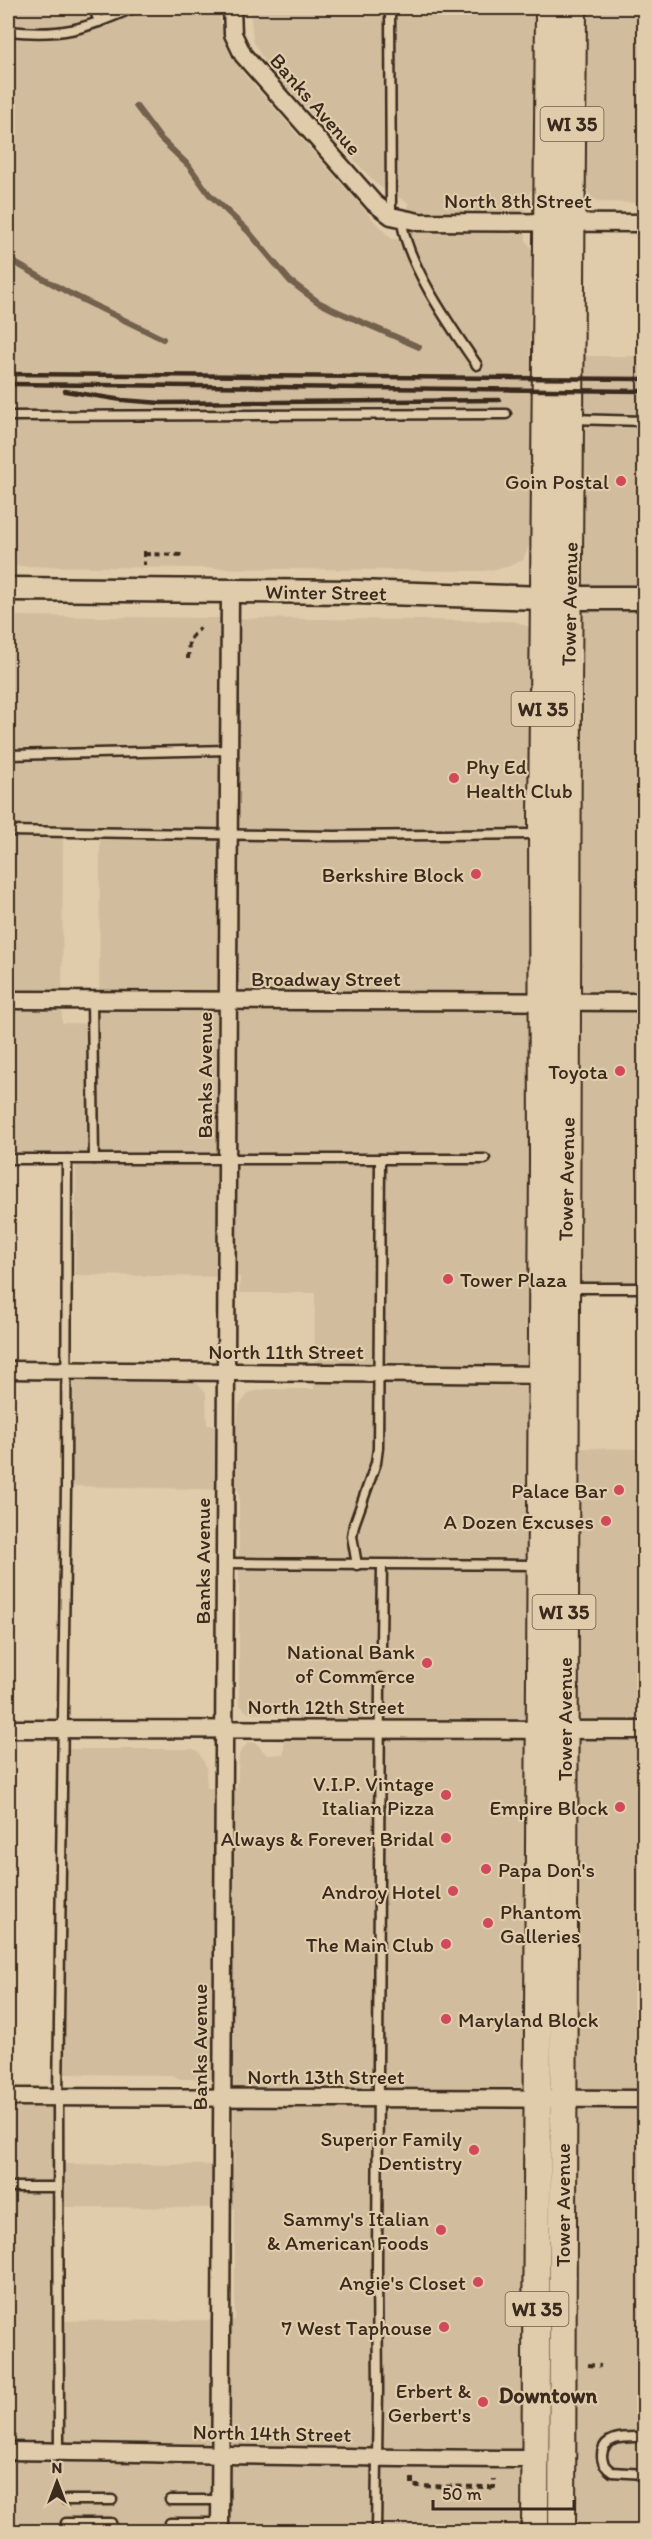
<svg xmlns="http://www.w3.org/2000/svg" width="652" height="2539" viewBox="0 0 652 2539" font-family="Itim,sans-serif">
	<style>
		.built { fill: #d1bd9d; fill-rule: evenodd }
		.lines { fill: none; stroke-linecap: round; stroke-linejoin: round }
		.stream { stroke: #73614d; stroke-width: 6 }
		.lane-casing { stroke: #3b2a1e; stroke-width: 13 }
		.street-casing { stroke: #3b2a1e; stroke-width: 21 }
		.secondary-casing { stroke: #3b2a1e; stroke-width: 27 }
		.primary-casing { stroke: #3b2a1e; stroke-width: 30 }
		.path { stroke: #3b2a1e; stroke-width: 4; stroke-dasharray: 6 4.5; stroke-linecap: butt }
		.lane { stroke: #e0ccaa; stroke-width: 8 }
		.street { stroke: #e0ccaa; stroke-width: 16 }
		.secondary { stroke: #e0ccaa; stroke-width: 22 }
		.primary { stroke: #e0ccaa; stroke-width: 26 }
		.rail { stroke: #3b2a1e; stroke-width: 4.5 }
		.poi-dot { fill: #d1495b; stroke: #e0ccaa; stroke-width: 2 }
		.labels { text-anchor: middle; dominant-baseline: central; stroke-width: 4.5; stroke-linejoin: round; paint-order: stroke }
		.shield { fill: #e0ccaa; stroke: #6c5b48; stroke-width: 1.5 }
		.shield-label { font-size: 20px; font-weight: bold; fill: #3b2a1e }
		.street-label { font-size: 21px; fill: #3b2a1e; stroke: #e0ccaa }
		.poi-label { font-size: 21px; fill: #3b2a1e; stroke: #e0ccaa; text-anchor: end }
		.neighbourhood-label { font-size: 22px; font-weight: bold; fill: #3b2a1e; stroke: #e0ccaa }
	</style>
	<rect width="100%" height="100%" fill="#e0ccaa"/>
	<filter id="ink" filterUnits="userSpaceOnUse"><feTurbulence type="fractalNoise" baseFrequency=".0167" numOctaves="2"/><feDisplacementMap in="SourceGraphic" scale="12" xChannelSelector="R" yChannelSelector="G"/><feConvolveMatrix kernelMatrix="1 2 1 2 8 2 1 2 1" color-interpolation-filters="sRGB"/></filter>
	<g filter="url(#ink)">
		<!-- built -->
		<g class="built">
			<path d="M 8,8 L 218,8 L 224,40 L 230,53 L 244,74 L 378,225 L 392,239 L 407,239 L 408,203 L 377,185 L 266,64 L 253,41 L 250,8 L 534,8 L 533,132 L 538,169 L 536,184 L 525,199 L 526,240 L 536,255 L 535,282 L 530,308 L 531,533 L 529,546 L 523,560 L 507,567 L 484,571 L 8,566 Z"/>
			<path d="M 587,8 L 644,8 L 644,203 L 600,202 L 592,198 L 584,185 L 588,120 Z"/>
			<path d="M 585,356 L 644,356 L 644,1286 L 581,1286 Z"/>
			<path d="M 8,616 L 514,621 L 529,627 L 532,641 L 524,2513 L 522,2531 L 52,2532 L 52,2524 L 8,2523 L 8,2108 L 53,2108 L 52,2321 L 235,2320 L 235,2208 L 64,2207 L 63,2164 L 234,2165 L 234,2079 L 180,2079 L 172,2075 L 63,2074 L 68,1749 L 193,1749 L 198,1751 L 206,1766 L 207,1788 L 237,1789 L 239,1754 L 248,1742 L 256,1743 L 267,1755 L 284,1754 L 284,1714 L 248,1713 L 240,1705 L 239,1699 L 239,1490 L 71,1486 L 74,1382 L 186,1379 L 196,1382 L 206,1393 L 207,1425 L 237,1426 L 239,1405 L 250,1392 L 267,1389 L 314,1389 L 315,1293 L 239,1293 L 240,1277 L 75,1275 L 76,1154 L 8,1154 ZM 63,825 L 100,825 L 99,1024 L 62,1023 Z"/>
			<path d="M 578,1448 L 644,1449 L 644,2531 L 576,2532 L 575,2273 Z"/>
		</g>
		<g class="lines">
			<!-- stream -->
			<g class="stream">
				<path d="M 136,106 L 160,138 L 189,166 L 209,194 L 248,231 L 290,281 L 318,302 L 334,310 L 419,347"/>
				<path d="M 8,259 L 69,293 L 163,339"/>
			</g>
			<!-- lane casing -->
			<g class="lane-casing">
				<g id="lane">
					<path d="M 94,8 L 99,22"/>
					<path d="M 390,8 L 391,216"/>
					<path d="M 8,31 C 63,37 83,29 133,8"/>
					<path d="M 402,220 C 405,262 453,330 477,365"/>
					<path d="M 8,416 L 506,414"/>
					<path d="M 571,419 L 644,421"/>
					<path d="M 8,755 L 229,750"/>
					<path d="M 8,831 L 334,836 L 539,834"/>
					<path d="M 92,1000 L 94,1159"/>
					<path d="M 8,1159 L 485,1159"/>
					<path d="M 570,1288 L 644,1288"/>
					<path d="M 224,1563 L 537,1565"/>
					<path d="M 357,1565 L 352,1536 L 354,1525 L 376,1463 L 378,1448 L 380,1159"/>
					<path d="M 381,1647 L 382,1565"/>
					<path d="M 8,2187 L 58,2187"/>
					<path d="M 644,2437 C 629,2437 602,2434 602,2456 C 602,2464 606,2468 612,2472 L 644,2474"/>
					<path d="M 59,2452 L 58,2097 L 66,1486 L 67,1159"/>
					<path d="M 66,2500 L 112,2500"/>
					<path d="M 170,2500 L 220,2500"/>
					<path d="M 66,2523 L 111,2523"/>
					<path d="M 170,2523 L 220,2523"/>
					<path d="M 376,2532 L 378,2389 L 377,2269 L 380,1678"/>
				</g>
			</g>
			<!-- street casing -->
			<g class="street-casing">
				<g id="street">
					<path d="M 232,8 L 233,34 L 243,55 L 374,203 L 391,216 L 419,222 L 644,223"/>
					<path d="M 8,1000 L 644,1002"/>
					<path d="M 8,1370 L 550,1375"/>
					<path d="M 8,1729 L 644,1730"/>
					<path d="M 8,2097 L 644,2099"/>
					<path d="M 8,2451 C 183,2453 359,2459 535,2459"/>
					<path d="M 220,2532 L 230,590"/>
				</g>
			</g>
			<!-- secondary casing -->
			<g class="secondary-casing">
				<path id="secondary" d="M 8,589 L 356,592 L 544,598 L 644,598"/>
			</g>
			<!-- primary casing -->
			<g class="primary-casing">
				<g id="primary">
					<path d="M 535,2532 L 543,1159 L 542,821 L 549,8"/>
					<path d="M 562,2532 L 568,697 L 573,8"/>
				</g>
			</g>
			<!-- path -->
			<g class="path">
				<path d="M 144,551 L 144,565"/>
				<path d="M 144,554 L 186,555"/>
				<path d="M 188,659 L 189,640 L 200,628"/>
				<path d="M 588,2365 L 601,2366"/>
				<path d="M 412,2478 L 412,2486 L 490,2487"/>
				<path d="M 490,2488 L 494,2487 L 494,2479"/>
			</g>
			<!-- lane -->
			<use href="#lane" class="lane"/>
			<!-- street -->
			<use href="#street" class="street"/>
			<!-- secondary -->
			<use href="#secondary" class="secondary"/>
			<!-- primary -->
			<use href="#primary" class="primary"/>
			<!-- rail -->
			<g class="rail">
				<path d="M 8,374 L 644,379"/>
				<path d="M 8,384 L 644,391"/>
				<path d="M 65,391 L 122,400 L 161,403 L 499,400"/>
			</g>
		</g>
	</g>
	<!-- markers -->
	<g class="poi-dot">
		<circle cx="621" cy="481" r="6"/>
		<circle cx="454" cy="778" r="6"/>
		<circle cx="476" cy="874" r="6"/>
		<circle cx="620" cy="1071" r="6"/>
		<circle cx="448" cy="1279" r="6"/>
		<circle cx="619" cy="1490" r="6"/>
		<circle cx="606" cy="1521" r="6"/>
		<circle cx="427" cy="1663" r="6"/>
		<circle cx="446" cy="1795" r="6"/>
		<circle cx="620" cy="1807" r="6"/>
		<circle cx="446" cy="1838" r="6"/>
		<circle cx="486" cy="1869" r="6"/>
		<circle cx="453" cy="1891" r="6"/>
		<circle cx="488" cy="1923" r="6"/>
		<circle cx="446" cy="1944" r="6"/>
		<circle cx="446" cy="2019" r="6"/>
		<circle cx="474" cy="2150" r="6"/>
		<circle cx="441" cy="2230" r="6"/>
		<circle cx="478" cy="2282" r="6"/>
		<circle cx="444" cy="2327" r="6"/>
		<circle cx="483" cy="2402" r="6"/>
	</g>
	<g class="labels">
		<!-- shield labels -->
		<g class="shield">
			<rect x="540.5" y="107" width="63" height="34" rx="4.5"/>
			<rect x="511.5" y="692" width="63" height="34" rx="4.5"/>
			<rect x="532.5" y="1595" width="63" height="34" rx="4.5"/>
			<rect x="505.5" y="2292" width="63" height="34" rx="4.5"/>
		</g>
		<g class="shield-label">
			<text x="572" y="124">WI 35</text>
			<text x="543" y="709">WI 35</text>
			<text x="564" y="1612">WI 35</text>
			<text x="537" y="2309">WI 35</text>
		</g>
		<!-- street labels -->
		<g class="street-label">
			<text transform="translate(316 104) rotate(49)">Banks Avenue</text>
			<text x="518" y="200">North 8th Street</text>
			<text transform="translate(326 592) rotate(1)">Winter Street</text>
			<text transform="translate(569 604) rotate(-89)">Tower Avenue</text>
			<text x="326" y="978">Broadway Street</text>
			<text transform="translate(204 1075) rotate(-90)">Banks Avenue</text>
			<text transform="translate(566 1179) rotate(-89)">Tower Avenue</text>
			<text x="286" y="1351">North 11th Street</text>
			<text transform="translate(202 1561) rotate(-90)">Banks Avenue</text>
			<text x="326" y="1706">North 12th Street</text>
			<text transform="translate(564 1719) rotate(-90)">Tower Avenue</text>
			<text transform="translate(199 2047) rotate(-90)">Banks Avenue</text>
			<text x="326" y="2076">North 13th Street</text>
			<text transform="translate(562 2205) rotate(-90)">Tower Avenue</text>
			<text transform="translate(272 2433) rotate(1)">North 14th Street</text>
		</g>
		<!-- poi labels -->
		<g class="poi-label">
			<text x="609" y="481">Goin Postal</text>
			<text x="466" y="766" text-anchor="start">Phy Ed<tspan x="466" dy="24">Health Club</tspan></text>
			<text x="464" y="874">Berkshire Block</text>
			<text x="608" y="1071">Toyota</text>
			<text x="460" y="1279" text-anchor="start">Tower Plaza</text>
			<text x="607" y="1490">Palace Bar</text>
			<text x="594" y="1521">A Dozen Excuses</text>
			<text x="415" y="1651">National Bank<tspan x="415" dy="24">of Commerce</tspan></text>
			<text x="434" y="1783">V.I.P. Vintage<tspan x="434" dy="24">Italian Pizza</tspan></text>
			<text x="608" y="1807">Empire Block</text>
			<text x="434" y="1838">Always &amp; Forever Bridal</text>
			<text x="498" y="1869" text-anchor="start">Papa Don's</text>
			<text x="441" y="1891">Androy Hotel</text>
			<text x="500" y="1911" text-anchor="start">Phantom<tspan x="500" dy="24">Galleries</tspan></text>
			<text x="434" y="1944">The Main Club</text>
			<text x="458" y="2019" text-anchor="start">Maryland Block</text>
			<text x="462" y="2138">Superior Family<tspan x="462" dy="24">Dentistry</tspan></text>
			<text x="429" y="2218">Sammy's Italian<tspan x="429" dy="24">&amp; American Foods</tspan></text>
			<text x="466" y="2282">Angie's Closet</text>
			<text x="432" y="2327">7 West Taphouse</text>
			<text x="471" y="2390">Erbert &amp;<tspan x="471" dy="24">Gerbert's</tspan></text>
		</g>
		<!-- neighbourhood labels -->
		<g class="neighbourhood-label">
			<text x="548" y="2395">Downtown</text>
		</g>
	</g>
	<!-- margin -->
	<rect width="652" height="2539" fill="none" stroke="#e0ccaa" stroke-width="30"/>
	<rect x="15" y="15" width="622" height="2509" fill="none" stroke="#3b2a1e" stroke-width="2" filter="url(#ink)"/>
	<!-- north arrow -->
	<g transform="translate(57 2482)" stroke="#e0ccaa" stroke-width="4.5" paint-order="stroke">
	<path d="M0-4.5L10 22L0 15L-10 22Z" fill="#3b2a1e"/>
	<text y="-9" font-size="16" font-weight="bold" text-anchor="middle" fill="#3b2a1e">N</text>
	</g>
	<!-- scale -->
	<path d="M433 2500v9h141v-9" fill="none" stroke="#3b2a1e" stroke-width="3"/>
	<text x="442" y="2500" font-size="18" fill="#3b2a1e" stroke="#e0ccaa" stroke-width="4.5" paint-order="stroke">50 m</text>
</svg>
